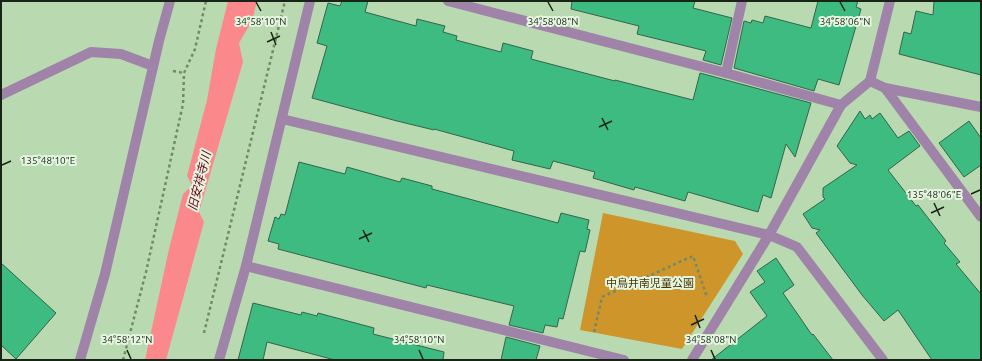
<svg xmlns="http://www.w3.org/2000/svg" width="982" height="361" viewBox="0 0 982 361" font-family="Ubuntu,'Noto Sans JP',sans-serif">
	<style>
		.green { fill: #ce962a }
		.water { fill: #fb888b }
		.building { fill: #3dbb81; stroke: #34644b }
		.lines { fill: none; stroke-linecap: round; stroke-linejoin: round }
		.path { stroke: #72896b; stroke-width: 2.5; stroke-dasharray: 3 3; stroke-linecap: butt }
		.minor { stroke: #a083a8; stroke-width: 10 }
		.ticks { fill: none; stroke: #182415; stroke-width: 1.5 }
		.labels { text-anchor: middle; dominant-baseline: central; stroke-width: 4; stroke-linejoin: round; paint-order: stroke }
		.park-label { font-size: 11px; fill: #4c3405; stroke: #e5f6e0 }
		.water-label { font-size: 12px; font-style: italic; fill: #6e011a; stroke: #e5f6e0 }
		.ticks-label { font-size: 10px; text-anchor: middle; fill: #182415; stroke: #e5f6e0; stroke-width: 4; stroke-linejoin: round; paint-order: stroke }
	</style>
	<rect width="100%" height="100%" fill="#b9dab0"/>
	<!-- green -->
	<path class="green" d="M 603,213 L 735,241 L 743,254 L 682,349 L 580,330 Z"/>
	<!-- water -->
	<path class="water" d="M 228,1 L 257,1 L 252,21 L 239,43 L 243,62 L 199,212 L 204,222 L 166,360 L 145,360 L 169,249 L 183,194 L 192,185 L 187,176 L 207,100 L 216,49 Z"/>
	<!-- building -->
	<g class="building">
		<path d="M 342,1 L 368,1 L 365,12 L 416,26 L 417,19 L 445,26 L 443,32 L 457,36 L 456,40 L 501,52 L 503,43 L 533,51 L 531,59 L 615,81 L 615,80 L 693,100 L 700,73 L 811,103 L 795,157 L 786,144 L 771,198 L 763,195 L 758,212 L 688,192 L 685,201 L 635,187 L 634,190 L 593,178 L 595,172 L 553,161 L 550,169 L 512,160 L 514,151 L 434,129 L 434,130 L 397,121 L 312,98 L 327,46 L 317,43 L 328,3 L 340,6 Z"/>
		<path d="M 572,1 L 695,1 L 693,8 L 732,18 L 721,65 L 703,60 L 706,51 L 637,34 L 639,26 L 571,9 Z"/>
		<path d="M 818,1 L 858,1 L 856,7 L 861,9 L 839,85 L 818,79 L 814,91 L 734,68 L 744,21 L 751,23 L 752,20 L 763,23 L 765,16 L 811,28 Z"/>
		<path d="M 934,1 L 981,1 L 981,75 L 899,54 L 904,32 L 911,34 L 916,11 L 933,15 Z"/>
		<path d="M 860,111 L 865,119 L 870,115 L 872,119 L 880,113 L 898,138 L 909,131 L 920,146 L 888,170 L 916,206 L 918,205 L 946,241 L 944,243 L 960,262 L 956,264 L 981,294 L 981,360 L 932,360 L 898,310 L 884,321 L 862,295 L 816,233 L 820,230 L 812,228 L 803,214 L 825,199 L 823,197 L 823,188 L 857,165 L 850,163 L 837,146 Z"/>
		<path d="M 969,121 L 981,138 L 981,165 L 964,177 L 939,143 Z"/>
		<path d="M 299,162 L 345,174 L 347,167 L 400,182 L 402,178 L 432,186 L 432,189 L 558,223 L 561,213 L 589,220 L 587,229 L 590,230 L 585,252 L 580,251 L 563,319 L 559,318 L 557,327 L 545,325 L 543,333 L 509,325 L 514,306 L 427,285 L 426,288 L 278,249 L 279,244 L 268,241 L 275,217 L 279,219 L 281,214 L 285,215 Z"/>
		<path d="M 776,258 L 794,285 L 783,293 L 812,335 L 813,334 L 833,360 L 711,360 L 767,316 L 750,292 L 765,282 L 757,271 Z"/>
		<path d="M 1,263 L 56,313 L 16,359 L 1,345 Z"/>
		<path d="M 253,303 L 301,315 L 302,312 L 317,316 L 318,313 L 374,328 L 373,334 L 444,352 L 443,360 L 335,360 L 267,342 L 263,360 L 238,360 Z"/>
		<path d="M 506,337 L 540,346 L 536,360 L 501,360 Z"/>
	</g>
	<g class="lines">
		<!-- path -->
		<g class="path">
			<path d="M 173,71 L 184,73"/>
			<path d="M 594,332 L 602,297 L 693,256 L 707,297"/>
			<path d="M 204,333 L 285,1"/>
			<path d="M 123,360 L 146,272 L 183,104 L 184,73 L 195,49 L 206,1"/>
		</g>
		<!-- minor -->
		<g class="minor">
			<path d="M 448,1 L 726,73 L 841,105"/>
			<path d="M 726,73 L 742,1"/>
			<path d="M 870,81 L 885,88 L 981,107"/>
			<path d="M 885,88 L 981,217"/>
			<path d="M 1,95 L 91,52 L 121,54 L 153,66"/>
			<path d="M 282,119 L 769,235 L 797,247 L 883,360"/>
			<path d="M 246,266 L 624,360"/>
			<path d="M 80,360 L 105,274 L 159,41 L 170,1"/>
			<path d="M 219,360 L 246,266 L 310,1"/>
			<path d="M 692,360 L 769,235 L 841,105 L 870,81 L 890,1"/>
		</g>
	</g>
	<!-- ticks -->
	<path class="ticks" d="M 256,2 L 261,11M 548,2 L 553,11M 840,2 L 845,11M 271,32 L 276,45M 267,42 L 280,36M 602,118 L 608,130M 599,127 L 612,121M 2,165 L 11,161M 971,194 L 980,190M 934,203 L 940,216M 931,213 L 944,207M 363,230 L 369,242M 359,239 L 372,233M 695,315 L 700,328M 691,325 L 704,319M 127,350 L 131,359M 419,350 L 423,359M 711,350 L 715,359"/>
	<g class="labels">
		<!-- park labels -->
		<g class="park-label">
			<text x="650" y="283">中鳥井南児童公園</text>
		</g>
		<!-- water labels -->
		<g class="water-label">
			<text transform="translate(199 181) rotate(-76)">旧安祥寺川</text>
		</g>
	</g>
	<g class="ticks-label">
		<text x="261" y="25">34°58'10"N</text>
		<text x="553" y="25">34°58'08"N</text>
		<text x="845" y="25">34°58'06"N</text>
		<text x="48" y="164">135°48'10"E</text>
		<text x="934" y="198">135°48'06"E</text>
		<text x="127" y="343">34°58'12"N</text>
		<text x="419" y="343">34°58'10"N</text>
		<text x="711" y="343">34°58'08"N</text>
	</g>
	<!-- border -->
	<rect width="982" height="361" fill="none" stroke="#182415" stroke-width="4"/>
</svg>
